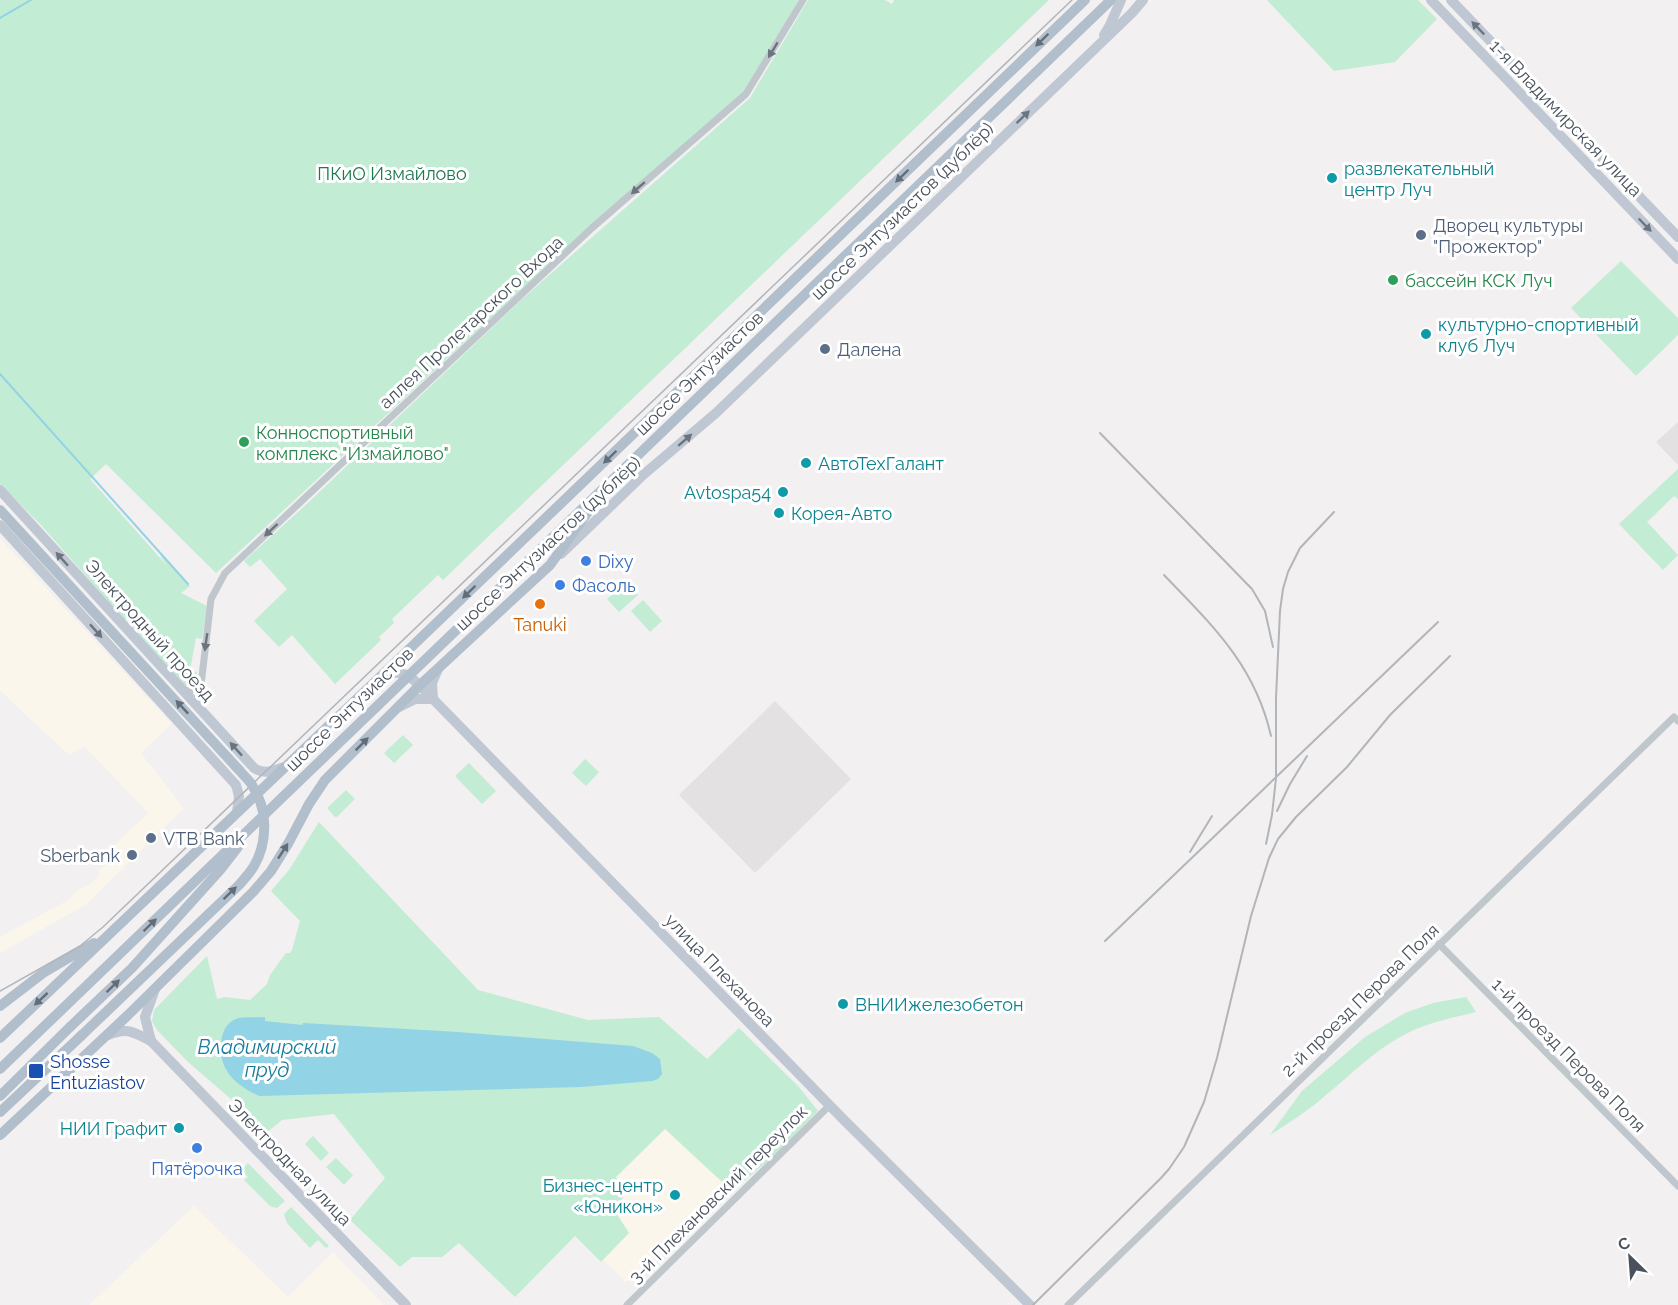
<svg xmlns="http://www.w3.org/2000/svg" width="1678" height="1305" viewBox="0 0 1678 1305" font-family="Raleway,sans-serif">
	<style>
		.commercial { fill: #fbf6eb }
		.education { fill: #e3e1e1 }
		.green { fill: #c2ecd3 }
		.water { fill: #92d3e6 }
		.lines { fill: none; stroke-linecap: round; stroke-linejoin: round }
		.stream { stroke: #92d3e6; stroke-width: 2 }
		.street { stroke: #bfc7cd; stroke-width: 7 }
		.secondary { stroke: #bfc8d2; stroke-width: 10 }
		.primary { stroke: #b1becc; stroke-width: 10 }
		.tram { stroke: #b2b5b9; stroke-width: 1.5 }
		.rail { stroke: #b2b5b9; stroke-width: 2 }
		.primary-bridge { stroke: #b1becc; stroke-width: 10 }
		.oneway { fill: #6c757f }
		.oneway2 { fill: #636d78 }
		.oneway3 { fill: #6c757e }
		.culture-dot { fill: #0f9aa8; stroke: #fff; stroke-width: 2 }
		.service-dot { fill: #5c6f8a; stroke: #fff; stroke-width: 2 }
		.leisure-dot { fill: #2e9e5b; stroke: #fff; stroke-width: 2 }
		.shop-dot { fill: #3f7fe0; stroke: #fff; stroke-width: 2 }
		.food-dot { fill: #e8710a; stroke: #fff; stroke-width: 2 }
		.transit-dot { fill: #1a4fb4; stroke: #fff; stroke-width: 2 }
		.labels { text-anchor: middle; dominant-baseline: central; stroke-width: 6; stroke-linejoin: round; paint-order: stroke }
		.street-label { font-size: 18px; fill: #49525c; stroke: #fff }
		.culture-label { font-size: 18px; fill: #0d838f; stroke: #fff; text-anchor: start }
		.park-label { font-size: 18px; fill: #1e784d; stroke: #fff }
		.service-label { font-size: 18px; fill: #4e5e75; stroke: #fff; text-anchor: start }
		.leisure-label { font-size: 18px; fill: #27864d; stroke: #fff; text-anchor: start }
		.shop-label { font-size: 18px; fill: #366cbe; stroke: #fff; text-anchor: start }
		.food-label { font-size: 18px; fill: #c56008; stroke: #fff }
		.transit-label { font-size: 18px; fill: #164399; stroke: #fff; text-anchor: start }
		.water-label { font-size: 20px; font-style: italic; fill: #177b9a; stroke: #fff }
	</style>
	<rect width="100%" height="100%" fill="#f2f0f0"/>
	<!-- commercial -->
	<g class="commercial">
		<path d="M 0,538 L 172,724 L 141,753 L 184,808 L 87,904 L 0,953 L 0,937 L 68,900 L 78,890 L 88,886 L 100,874 L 98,871 L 108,862 L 103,856 L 148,813 L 84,746 L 69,755 L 0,691 Z"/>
		<path d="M 665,1129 L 726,1186 L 659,1249 L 626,1283 L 603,1259 L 629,1233 L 618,1216 L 616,1177 Z"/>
		<path d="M 194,1206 L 288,1297 L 333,1252 L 384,1305 L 89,1305 Z"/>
	</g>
	<!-- education -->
	<g class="education">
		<path d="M 1678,422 L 1678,465 L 1656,442 Z"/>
		<path d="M 775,701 L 851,779 L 755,873 L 679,795 Z"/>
	</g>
	<!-- green -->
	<g class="green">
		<path d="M 0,0 L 799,0 L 744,92 L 508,302 L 216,573 L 106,464 L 90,479 L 168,567 L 161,557 L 162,554 L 190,586 L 181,593 L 207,606 L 202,639 L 196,638 L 190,670 L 197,672 L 195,684 L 191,686 L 184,686 L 124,623 L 154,619 L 124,619 L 42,526 L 0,484 Z"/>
		<path d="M 808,0 L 885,0 L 892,4 L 894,0 L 1049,0 L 443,580 L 438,575 L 392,619 L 394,623 L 379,637 L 381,640 L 335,684 L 292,635 L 279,647 L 254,621 L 287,589 L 260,559 L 250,567 L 244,561 L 309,502 L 521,300 L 750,98 Z"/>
		<path d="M 1267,0 L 1418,0 L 1437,19 L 1395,62 L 1334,71 Z"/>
		<path d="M 1621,261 L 1678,318 L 1678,335 L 1636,376 L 1571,308 Z"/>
		<path d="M 1678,469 L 1678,499 L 1674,496 L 1647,522 L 1678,555 L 1663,570 L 1619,524 Z"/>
		<path d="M 626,582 L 638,595 L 619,612 L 607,599 Z"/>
		<path d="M 643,600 L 662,621 L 650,632 L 631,611 Z"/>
		<path d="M 403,735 L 413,745 L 394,763 L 384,753 Z"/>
		<path d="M 585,759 L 599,772 L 586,786 L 572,773 Z"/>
		<path d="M 469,763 L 496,791 L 482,804 L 455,776 Z"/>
		<path d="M 346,790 L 355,799 L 337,817 L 335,817 L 327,808 Z"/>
		<path d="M 319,822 L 478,990 L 588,1020 L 659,1017 L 707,1059 L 739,1028 L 799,1087 L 818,1111 L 774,1156 L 732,1191 L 665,1129 L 616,1177 L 624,1196 L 617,1206 L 618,1216 L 629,1233 L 601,1262 L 575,1236 L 515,1297 L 459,1243 L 442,1257 L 412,1257 L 400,1267 L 350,1220 L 385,1178 L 334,1114 L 282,1120 L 266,1133 L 247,1113 L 187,1061 L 157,1030 L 152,1021 L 154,1010 L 207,956 L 217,999 L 225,997 L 250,1000 L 267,984 L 270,975 L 286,953 L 290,953 L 292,950 L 300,921 L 271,891 L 289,870 Z"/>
		<path d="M 1466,997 L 1476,1012 C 1451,1018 1425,1023 1402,1036 C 1372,1052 1352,1074 1326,1095 C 1309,1110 1289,1123 1270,1135 L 1302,1091 L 1365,1037 L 1405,1013 L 1433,1003 Z"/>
		<path d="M 313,1136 L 329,1153 L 321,1161 L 305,1144 Z"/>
		<path d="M 336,1158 L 353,1175 L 344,1185 L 326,1167 Z"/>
		<path d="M 248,1163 L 285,1201 L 277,1208 L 270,1206 L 244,1180 L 248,1177 L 241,1170 Z"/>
		<path d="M 291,1207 L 329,1246 L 326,1248 L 318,1240 L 310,1248 L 287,1223 L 284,1214 Z"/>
	</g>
	<!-- water -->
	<path class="water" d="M 265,1017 L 265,1021 L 302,1025 L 303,1023 L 458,1032 L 633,1046 L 652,1053 L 660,1059 L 662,1074 L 658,1079 L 652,1081 L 581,1087 L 259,1096 C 233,1084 216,1067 222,1037 C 224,1029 228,1022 236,1019 C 244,1016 256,1018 265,1017 Z"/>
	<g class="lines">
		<!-- stream -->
		<g class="stream">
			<path d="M 0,18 L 31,0"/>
			<path d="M 0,374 L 188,584"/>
		</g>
		<!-- street -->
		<g class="street">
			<path d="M 182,689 L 189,691 L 201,685 L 211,599 L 225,573 L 592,228 L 746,94 L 803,0"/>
			<path d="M 1439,944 L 1678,1186"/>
			<path d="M 627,1305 L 830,1105"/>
			<path d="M 1068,1305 L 1674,717 L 1678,721"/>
		</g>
		<!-- secondary -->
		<g class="secondary">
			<path d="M 1431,0 L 1678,259"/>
			<path d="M 1451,0 L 1678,237"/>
			<path d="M 1104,35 L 1110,25 L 1121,0"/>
			<path d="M 0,490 L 254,768 C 264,775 273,771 284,767"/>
			<path d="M 0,525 L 236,785 L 239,796 L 237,812"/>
			<path d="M 561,554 L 643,475 L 716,413 L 1132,13 L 1143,0"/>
			<path d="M 382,676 C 407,665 416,683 433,699 L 843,1119 L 1030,1305"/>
			<path d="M 433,699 L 432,683 L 438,669"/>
			<path d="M 399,707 L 415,699 L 433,699"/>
			<path d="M 108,1035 C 128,1027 133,1032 151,1041 L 406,1305"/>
			<path d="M 151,1041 L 145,1017 L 155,989"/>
		</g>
		<!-- primary -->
		<g class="primary">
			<path d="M 0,1006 L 43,973 L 94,943"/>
			<path d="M 70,1027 L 132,968 L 221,869 L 238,847"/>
			<path d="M 0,1038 L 402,656 L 1085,0"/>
			<path d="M 0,1069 L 1111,0"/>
			<path d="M 0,1112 L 82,1035"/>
			<path d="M 0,1135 L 127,1016 L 253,892 L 271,871 L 289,842 L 309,804 L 325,780 L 419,686 L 550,565 L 595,502"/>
		</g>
		<!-- tram -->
		<path class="tram" d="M 0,991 L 80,946 L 103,927 L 1072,0"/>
		<!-- rail -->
		<g class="rail">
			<path d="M 1100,433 L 1252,589 L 1265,611 L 1273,647"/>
			<path d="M 1164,575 C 1212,625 1255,665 1271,736"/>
			<path d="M 1277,811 L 1290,784 L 1307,756"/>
			<path d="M 1266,844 L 1272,815 L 1276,778 L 1276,698 L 1280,611 L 1283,589 L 1288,572 L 1300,548 L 1334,512"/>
			<path d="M 1190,852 L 1212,816"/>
			<path d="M 1105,941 L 1438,622"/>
			<path d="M 1033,1305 L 1161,1178 L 1169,1169 L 1184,1147 L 1204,1102 L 1217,1058 L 1251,916 L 1269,858 L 1278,839 L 1296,817 L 1347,767 L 1390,715 L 1450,656"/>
		</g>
		<!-- primary-bridge -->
		<g class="primary-bridge">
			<path d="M 0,510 L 240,771 C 244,776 249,780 252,785 C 268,809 268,842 254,866 C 250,873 244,879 239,885 L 82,1035"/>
			<path d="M 0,1096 L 70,1027"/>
		</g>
	</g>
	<!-- one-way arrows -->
	<defs><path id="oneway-solid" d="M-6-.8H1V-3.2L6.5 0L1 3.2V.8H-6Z" transform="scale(1.5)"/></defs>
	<g class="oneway">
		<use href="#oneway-solid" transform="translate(1478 28) rotate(-134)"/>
		<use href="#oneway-solid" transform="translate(1023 117) rotate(-44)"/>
		<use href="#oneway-solid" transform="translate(1645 225) rotate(46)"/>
		<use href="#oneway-solid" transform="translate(685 440) rotate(-41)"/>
		<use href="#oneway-solid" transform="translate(62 559) rotate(-132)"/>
		<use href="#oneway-solid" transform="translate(96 631) rotate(48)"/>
		<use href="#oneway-solid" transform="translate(236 749) rotate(-132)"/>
	</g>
	<g class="oneway2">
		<use href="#oneway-solid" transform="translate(1042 40) rotate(136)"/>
		<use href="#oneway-solid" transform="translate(902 176) rotate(136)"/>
		<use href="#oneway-solid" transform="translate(610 457) rotate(136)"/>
		<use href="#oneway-solid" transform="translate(469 592) rotate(136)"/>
		<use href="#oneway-solid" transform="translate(182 707) rotate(-133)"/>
		<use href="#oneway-solid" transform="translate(362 744) rotate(-45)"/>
		<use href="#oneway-solid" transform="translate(283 851) rotate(-57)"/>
		<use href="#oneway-solid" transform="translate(230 893) rotate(-44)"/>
		<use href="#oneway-solid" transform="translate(150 925) rotate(-44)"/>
		<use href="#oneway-solid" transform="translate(113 986) rotate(-44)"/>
		<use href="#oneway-solid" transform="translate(41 999) rotate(137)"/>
	</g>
	<g class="oneway3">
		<use href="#oneway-solid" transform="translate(773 50) rotate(121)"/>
		<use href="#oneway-solid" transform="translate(638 188) rotate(139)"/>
		<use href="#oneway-solid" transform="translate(271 530) rotate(137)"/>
		<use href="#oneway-solid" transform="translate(206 642) rotate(98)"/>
	</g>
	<!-- markers -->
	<g class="culture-dot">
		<circle cx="1332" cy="178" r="6"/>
		<circle cx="1426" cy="334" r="6"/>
		<circle cx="806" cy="463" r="6"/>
		<circle cx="783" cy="492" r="6"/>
		<circle cx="779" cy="513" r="6"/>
		<circle cx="843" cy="1004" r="6"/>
		<circle cx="179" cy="1128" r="6"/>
		<circle cx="675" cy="1195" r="6"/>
	</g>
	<g class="service-dot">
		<circle cx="1421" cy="235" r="6"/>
		<circle cx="825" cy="349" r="6"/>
		<circle cx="151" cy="838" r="6"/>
		<circle cx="132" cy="855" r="6"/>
	</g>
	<g class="leisure-dot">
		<circle cx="1393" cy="280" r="6"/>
		<circle cx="244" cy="442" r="6"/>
	</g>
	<g class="shop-dot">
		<circle cx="586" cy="561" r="6"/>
		<circle cx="560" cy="585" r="6"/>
		<circle cx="197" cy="1148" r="6"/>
	</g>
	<circle class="food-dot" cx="540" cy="604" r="6"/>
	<rect class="transit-dot" x="28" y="1063" width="16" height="16" rx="3"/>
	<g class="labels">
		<!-- street labels -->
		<g class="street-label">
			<text transform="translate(1566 118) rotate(46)">1-я Владимирская улица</text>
			<text transform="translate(902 211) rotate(-44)">шоссе Энтузиастов (дублёр)</text>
			<text transform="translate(471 322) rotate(-43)">аллея Пролетарского Входа</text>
			<text transform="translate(699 373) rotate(-44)">шоссе Энтузиастов</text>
			<text transform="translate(548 543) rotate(-43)">шоссе Энтузиастов (дублёр)</text>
			<text transform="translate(150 630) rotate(48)">Электродный проезд</text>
			<text transform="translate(349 709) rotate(-44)">шоссе Энтузиастов</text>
			<text transform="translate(720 970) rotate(46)">улица Плеханова</text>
			<text transform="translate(1360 1000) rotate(-44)">2-й проезд Перова Поля</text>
			<text transform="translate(1569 1055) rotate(45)">1-й проезд Перова Поля</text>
			<text transform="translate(290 1162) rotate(46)">Электродная улица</text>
			<text transform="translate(718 1194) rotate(-45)">3-й Плехановский переулок</text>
		</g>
		<!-- culture labels -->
		<g class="culture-label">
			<text x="1344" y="168">развлекательный<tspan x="1344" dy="21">центр Луч</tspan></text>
			<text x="1438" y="324">культурно-спортивный<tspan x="1438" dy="21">клуб Луч</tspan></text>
			<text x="818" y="463">АвтоТехГалант</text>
			<text x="771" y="492" text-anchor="end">Avtospa54</text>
			<text x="791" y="513">Корея-Авто</text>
			<text x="855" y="1004">ВНИИжелезобетон</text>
			<text x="167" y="1128" text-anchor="end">НИИ Графит</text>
			<text x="663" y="1185" text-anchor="end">Бизнес-центр<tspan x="663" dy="21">«Юникон»</tspan></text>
		</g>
		<!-- park labels -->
		<g class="park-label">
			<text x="392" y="173">ПКиО Измайлово</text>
		</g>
		<!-- service labels -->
		<g class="service-label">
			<text x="1433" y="225">Дворец культуры<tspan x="1433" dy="21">"Прожектор"</tspan></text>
			<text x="837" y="349">Далена</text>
			<text x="163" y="838">VTB Bank</text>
			<text x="120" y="855" text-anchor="end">Sberbank</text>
		</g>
		<!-- leisure labels -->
		<g class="leisure-label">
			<text x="1405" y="280">бассейн КСК Луч</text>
			<text x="256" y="432">Конноспортивный<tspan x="256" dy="21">комплекс "Измайлово"</tspan></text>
		</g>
		<!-- shop labels -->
		<g class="shop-label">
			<text x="598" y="561">Dixy</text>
			<text x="572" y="585">Фасоль</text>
			<text x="197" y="1168" text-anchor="middle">Пятёрочка</text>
		</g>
		<!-- food labels -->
		<g class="food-label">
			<text x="540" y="624">Tanuki</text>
		</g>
		<!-- transit labels -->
		<g class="transit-label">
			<text x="50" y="1061">Shosse<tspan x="50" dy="21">Entuziastov</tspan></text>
		</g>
		<!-- water labels -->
		<g class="water-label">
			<text x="267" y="1047">Владимирский<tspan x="267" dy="23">пруд</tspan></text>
		</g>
	</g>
	<!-- north arrow -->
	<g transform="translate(1630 1257) rotate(335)" stroke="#ffffff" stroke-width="4.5" paint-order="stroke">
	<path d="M0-4.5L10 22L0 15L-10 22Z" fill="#49525c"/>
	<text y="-9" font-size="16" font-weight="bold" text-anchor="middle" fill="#49525c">С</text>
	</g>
</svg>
